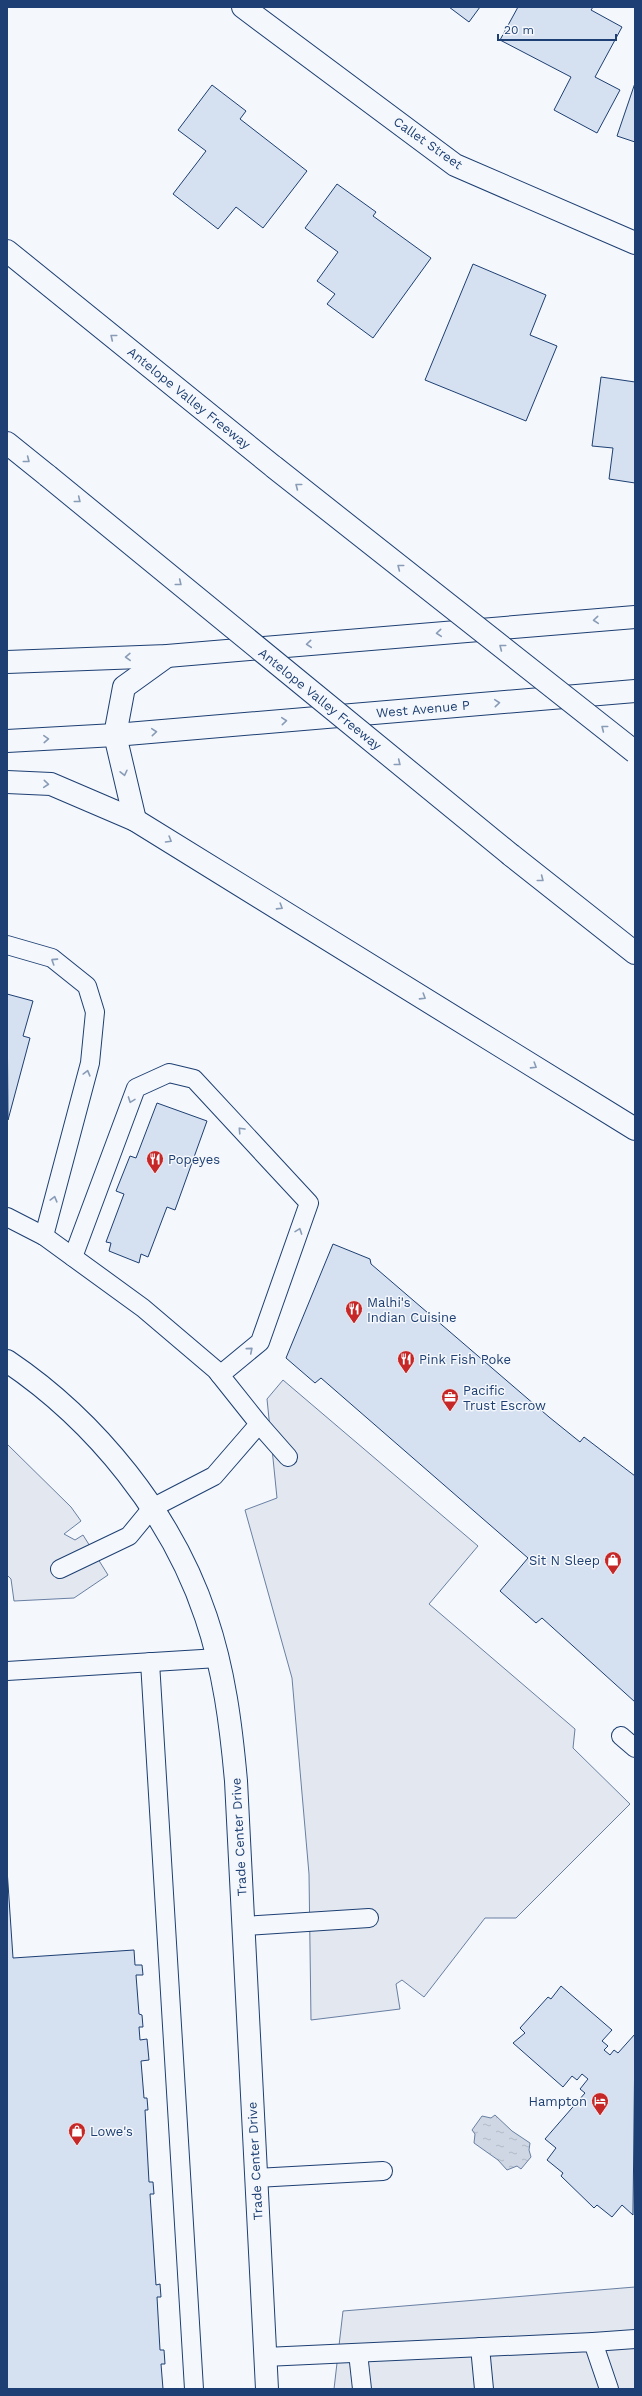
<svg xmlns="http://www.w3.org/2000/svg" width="642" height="2396" viewBox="0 0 642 2396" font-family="'Work Sans',sans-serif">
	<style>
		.parking { fill: #e3e8f0; stroke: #687fa3 }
		.water { fill: url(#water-ripples); stroke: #687fa3 }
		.building { fill: #d5e0f0; stroke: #1d3f73 }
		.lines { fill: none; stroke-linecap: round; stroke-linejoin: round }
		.lane-casing { stroke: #1d3f73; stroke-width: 20 }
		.street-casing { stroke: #1d3f73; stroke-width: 24 }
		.primary-casing { stroke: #1d3f73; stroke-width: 24 }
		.highway-casing { stroke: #1d3f73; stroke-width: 24 }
		.lane { stroke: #f4f7fb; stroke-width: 18 }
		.street { stroke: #f4f7fb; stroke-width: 22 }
		.primary { stroke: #f4f7fb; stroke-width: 22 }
		.highway { stroke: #f4f7fb; stroke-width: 22 }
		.highway-bridge-casing { stroke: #1d3f73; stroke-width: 24; stroke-linecap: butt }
		.highway-bridge { stroke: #f4f7fb; stroke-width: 22 }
		.oneway { stroke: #889bb7 }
		.labels { text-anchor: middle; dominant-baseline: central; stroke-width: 3; stroke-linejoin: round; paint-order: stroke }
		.street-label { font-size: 13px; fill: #1d3f73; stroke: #f4f7fb }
		.poi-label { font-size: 13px; fill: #1d3f73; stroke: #f4f7fb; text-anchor: start }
	</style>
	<defs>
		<pattern id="water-ripples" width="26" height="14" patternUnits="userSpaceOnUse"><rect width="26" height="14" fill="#cfd7e4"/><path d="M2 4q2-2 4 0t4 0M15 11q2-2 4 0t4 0" fill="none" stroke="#b1bac7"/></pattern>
	</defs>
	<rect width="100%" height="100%" fill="#f4f7fb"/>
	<!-- parking -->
	<g class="parking">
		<path d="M 283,1380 L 478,1546 L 429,1604 L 575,1729 L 573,1748 L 630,1804 L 516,1918 L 485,1918 L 424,1997 L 402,1980 L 396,1984 L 400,2009 L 311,2020 L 309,1874 L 292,1678 L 245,1510 L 277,1498 L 267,1399 Z"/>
		<path d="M 7,1444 L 71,1507 L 81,1521 L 64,1534 L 75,1540 L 83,1535 L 108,1575 L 74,1598 L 14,1601 L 11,1579 L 7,1575 Z"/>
		<path d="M 635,2287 L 635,2389 L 334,2389 L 343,2311 Z"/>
	</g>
	<!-- water -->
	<path class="water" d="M 495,2115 L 512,2131 L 530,2143 L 529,2150 L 531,2157 L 521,2169 L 517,2166 L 507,2170 L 498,2160 L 474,2143 L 475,2134 L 472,2130 L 482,2116 L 491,2118 Z"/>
	<!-- building -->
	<g class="building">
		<path d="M 449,7 L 480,7 L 469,22 Z"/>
		<path d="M 518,7 L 593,7 L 591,10 L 622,27 L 595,77 L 620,90 L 597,133 L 554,110 L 571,77 L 500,40 Z"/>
		<path d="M 635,83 L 635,142 L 617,136 Z"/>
		<path d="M 212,85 L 246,111 L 240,119 L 307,171 L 263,228 L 236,207 L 218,229 L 173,194 L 206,151 L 178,130 Z"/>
		<path d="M 337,184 L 376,212 L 373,216 L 431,258 L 373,338 L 327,304 L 335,294 L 317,281 L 338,252 L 305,228 Z"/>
		<path d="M 473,264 L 546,295 L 530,335 L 557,346 L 526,421 L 425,380 Z"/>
		<path d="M 601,377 L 635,382 L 635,483 L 609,479 L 613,448 L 592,446 Z"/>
		<path d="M 7,994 L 33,1001 L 23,1036 L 30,1038 L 8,1120 Z"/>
		<path d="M 157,1103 L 207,1121 L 175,1210 L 167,1207 L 148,1257 L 141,1254 L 139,1263 L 109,1251 L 111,1243 L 106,1242 L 124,1194 L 116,1191 L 130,1156 L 136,1158 Z"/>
		<path d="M 333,1244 L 370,1259 L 371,1264 L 549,1417 L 580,1442 L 584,1437 L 635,1476 L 635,1702 L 542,1618 L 536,1623 L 500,1591 L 528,1558 L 321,1378 L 315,1383 L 286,1358 Z"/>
		<path d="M 7,1869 L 13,1958 L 134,1950 L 135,1965 L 142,1965 L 143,1975 L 136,1975 L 139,2014 L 142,2015 L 143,2027 L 139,2027 L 140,2040 L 147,2039 L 149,2060 L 141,2061 L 144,2098 L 147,2098 L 148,2110 L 145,2110 L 149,2182 L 153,2182 L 154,2194 L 150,2194 L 156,2285 L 160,2284 L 161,2297 L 157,2297 L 160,2350 L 164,2350 L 165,2364 L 161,2364 L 163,2389 L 7,2389 Z"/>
		<path d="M 561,1986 L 612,2030 L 602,2041 L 608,2046 L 604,2050 L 610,2055 L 614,2050 L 618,2053 L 635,2034 L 633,2215 L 622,2205 L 612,2217 L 597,2205 L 594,2208 L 561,2176 L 563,2173 L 547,2160 L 556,2148 L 545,2139 L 585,2093 L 580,2089 L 588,2079 L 582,2074 L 577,2080 L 572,2076 L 563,2087 L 513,2043 L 525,2033 L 520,2028 L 548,1997 L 551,1999 Z"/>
	</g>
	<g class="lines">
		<!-- lane casing -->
		<g class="lane-casing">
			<g id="lane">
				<path d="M 7,945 L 52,958 L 87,986 L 95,1012 L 90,1063 L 44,1236"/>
				<path d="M 7,1217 L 44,1236 L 143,1308 L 216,1370 L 259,1424 L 214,1476 L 152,1508 L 129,1536 L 60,1569"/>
				<path d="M 73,1257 L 136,1088 L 169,1073 L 194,1079 L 309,1203 L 260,1342 L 220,1375"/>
				<path d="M 259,1424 L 288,1457"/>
				<path d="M 150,1662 L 194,2389"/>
				<path d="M 7,1671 L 218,1658"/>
				<path d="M 621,1736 L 635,1748"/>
				<path d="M 244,1926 L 369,1918"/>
				<path d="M 256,2178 L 383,2171"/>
				<path d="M 593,2342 L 635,2339"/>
				<path d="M 480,2347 L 484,2389"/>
				<path d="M 358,2353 L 362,2389"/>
				<path d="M 265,2357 L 593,2342 L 609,2389"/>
			</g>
		</g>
		<!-- street casing -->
		<g class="street-casing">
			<g id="street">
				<path d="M 243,7 L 455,165 L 635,243"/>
				<path d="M 7,1361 C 96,1421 172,1515 206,1617 C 224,1670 231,1725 236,1781 L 267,2389"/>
			</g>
		</g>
		<!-- primary casing -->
		<g class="primary-casing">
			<g id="primary">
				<path d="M 7,662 L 167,656 L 635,617"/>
				<path d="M 7,741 L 115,735 L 635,691"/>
			</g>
		</g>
		<!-- highway casing -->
		<g class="highway-casing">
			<g id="highway">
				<path d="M 7,251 L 274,467"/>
				<path d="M 7,443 L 48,476"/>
				<path d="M 7,782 L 51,784 L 135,820 L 635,1129"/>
				<path d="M 135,820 L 115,735 L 124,687 L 167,656"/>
				<path d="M 511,855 L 635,953"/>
			</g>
		</g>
		<!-- lane -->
		<use href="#lane" class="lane"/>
		<!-- street -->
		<use href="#street" class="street"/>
		<!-- primary -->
		<use href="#primary" class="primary"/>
		<!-- highway -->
		<use href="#highway" class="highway"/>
		<!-- highway-bridge casing -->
		<g class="highway-bridge-casing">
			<g id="highway-bridge">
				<path d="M 274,467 L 635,752"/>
				<path d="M 48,476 L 511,855"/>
			</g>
		</g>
		<!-- highway-bridge -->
		<use href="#highway-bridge" class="highway-bridge"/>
	</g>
	<!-- one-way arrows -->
	<defs><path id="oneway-chevron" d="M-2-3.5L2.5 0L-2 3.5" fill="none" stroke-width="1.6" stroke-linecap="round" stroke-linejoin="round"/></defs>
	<g class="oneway">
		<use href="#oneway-chevron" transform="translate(113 337) rotate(-141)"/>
		<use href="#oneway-chevron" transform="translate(27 460) rotate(38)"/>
		<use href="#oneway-chevron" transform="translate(298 486) rotate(-142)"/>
		<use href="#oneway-chevron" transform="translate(78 500) rotate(39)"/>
		<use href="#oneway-chevron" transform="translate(400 567) rotate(-142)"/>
		<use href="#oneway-chevron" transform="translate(179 583) rotate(39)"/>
		<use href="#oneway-chevron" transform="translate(596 620) rotate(175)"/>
		<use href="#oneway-chevron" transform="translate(439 633) rotate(175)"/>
		<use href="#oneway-chevron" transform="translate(309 644) rotate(175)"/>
		<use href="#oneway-chevron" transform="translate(502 647) rotate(-142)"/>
		<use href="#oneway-chevron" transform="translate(128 657) rotate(178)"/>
		<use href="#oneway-chevron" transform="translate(497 703) rotate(-5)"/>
		<use href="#oneway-chevron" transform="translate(284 721) rotate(-5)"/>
		<use href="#oneway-chevron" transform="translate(604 728) rotate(-142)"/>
		<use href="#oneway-chevron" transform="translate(154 732) rotate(-5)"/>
		<use href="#oneway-chevron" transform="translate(46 739) rotate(-3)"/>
		<use href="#oneway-chevron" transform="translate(398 763) rotate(39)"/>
		<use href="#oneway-chevron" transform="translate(124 773) rotate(77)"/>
		<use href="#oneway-chevron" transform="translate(46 784) rotate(5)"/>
		<use href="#oneway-chevron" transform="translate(169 840) rotate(31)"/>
		<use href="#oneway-chevron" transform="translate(541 879) rotate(38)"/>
		<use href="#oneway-chevron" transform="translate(280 907) rotate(32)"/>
		<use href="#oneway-chevron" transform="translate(54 961) rotate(-147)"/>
		<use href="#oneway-chevron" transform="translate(423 997) rotate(32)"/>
		<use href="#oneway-chevron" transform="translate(534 1066) rotate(32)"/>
		<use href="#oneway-chevron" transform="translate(87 1073) rotate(-75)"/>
		<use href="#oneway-chevron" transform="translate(131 1100) rotate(110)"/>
		<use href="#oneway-chevron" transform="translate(241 1130) rotate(-133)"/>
		<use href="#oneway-chevron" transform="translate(54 1199) rotate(-75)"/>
		<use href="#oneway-chevron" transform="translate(299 1231) rotate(-70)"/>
		<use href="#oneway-chevron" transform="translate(250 1350) rotate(-40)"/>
	</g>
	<!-- icons -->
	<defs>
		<g id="restaurant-pin" transform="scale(0.9)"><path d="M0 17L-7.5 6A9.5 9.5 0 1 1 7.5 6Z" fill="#c62828" stroke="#f4f7fb"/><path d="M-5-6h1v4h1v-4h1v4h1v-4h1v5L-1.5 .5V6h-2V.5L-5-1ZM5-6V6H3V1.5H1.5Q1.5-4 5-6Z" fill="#fff"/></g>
		<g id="office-pin" transform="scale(0.9)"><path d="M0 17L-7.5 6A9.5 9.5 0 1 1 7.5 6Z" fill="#c62828" stroke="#f4f7fb"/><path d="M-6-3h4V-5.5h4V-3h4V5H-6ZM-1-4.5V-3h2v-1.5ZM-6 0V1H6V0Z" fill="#fff"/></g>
		<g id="shop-pin" transform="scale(0.9)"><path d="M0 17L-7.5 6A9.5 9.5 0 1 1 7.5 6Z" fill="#c62828" stroke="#f4f7fb"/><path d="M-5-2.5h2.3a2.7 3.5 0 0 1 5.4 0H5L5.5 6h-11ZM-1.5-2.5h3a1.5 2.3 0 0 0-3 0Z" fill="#fff"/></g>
		<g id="hotel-pin" transform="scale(0.9)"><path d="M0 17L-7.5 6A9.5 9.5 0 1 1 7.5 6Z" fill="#c62828" stroke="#f4f7fb"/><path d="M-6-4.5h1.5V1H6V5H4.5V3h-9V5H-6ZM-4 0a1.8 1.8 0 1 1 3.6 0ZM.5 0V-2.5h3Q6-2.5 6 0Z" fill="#fff"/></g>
	</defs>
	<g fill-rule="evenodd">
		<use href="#restaurant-pin" x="155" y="1159"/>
		<use href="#restaurant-pin" x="354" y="1309"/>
		<use href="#restaurant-pin" x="406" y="1359"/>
		<use href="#office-pin" x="450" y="1397"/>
		<use href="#shop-pin" x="613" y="1560"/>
		<use href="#hotel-pin" x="600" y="2101"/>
		<use href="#shop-pin" x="77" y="2131"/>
	</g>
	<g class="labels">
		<!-- street labels -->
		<g class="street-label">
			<text transform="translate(428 143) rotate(35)">Callet Street</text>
			<text transform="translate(189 398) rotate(39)">Antelope Valley Freeway</text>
			<text transform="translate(320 699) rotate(39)">Antelope Valley Freeway</text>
			<text transform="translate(423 709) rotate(-5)">West Avenue P</text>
			<text transform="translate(239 1837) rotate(-93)">Trade Center Drive</text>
			<text transform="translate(255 2161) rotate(-93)">Trade Center Drive</text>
		</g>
		<!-- poi labels -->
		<g class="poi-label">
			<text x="168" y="1159">Popeyes</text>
			<text x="367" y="1302">Malhi's<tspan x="367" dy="15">Indian Cuisine</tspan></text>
			<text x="419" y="1359">Pink Fish Poke</text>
			<text x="463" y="1390">Pacific<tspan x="463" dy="15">Trust Escrow</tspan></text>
			<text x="600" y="1560" text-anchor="end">Sit N Sleep</text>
			<text x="587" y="2101" text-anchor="end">Hampton</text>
			<text x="90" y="2131">Lowe's</text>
		</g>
	</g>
	<!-- border -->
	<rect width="642" height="2396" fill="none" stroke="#1d3f73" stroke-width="16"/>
	<!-- scale -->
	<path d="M498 34v6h118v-6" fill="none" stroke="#1d3f73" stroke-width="2"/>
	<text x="504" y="34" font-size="12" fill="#1d3f73" stroke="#f4f7fb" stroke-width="3" paint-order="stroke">20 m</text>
</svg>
